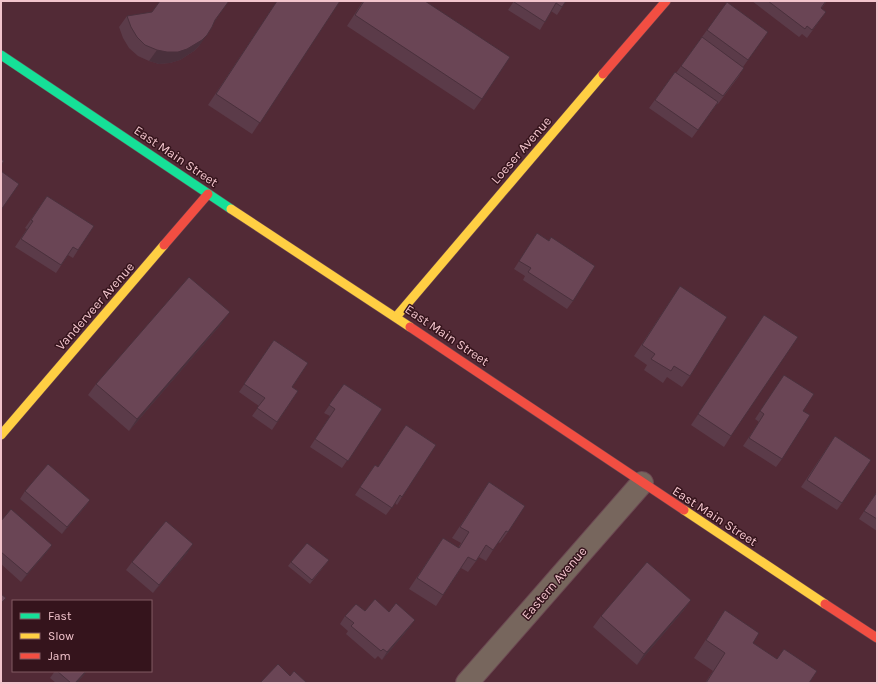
<svg xmlns="http://www.w3.org/2000/svg" width="878" height="684" viewBox="0 0 878 684" font-family="Karla,sans-serif">
	<style>
		.lines { fill: none; stroke-linecap: round; stroke-linejoin: round }
		.street-casing { stroke: #6c4953; stroke-width: 24 }
		.fast-casing { stroke: #6c4953; stroke-width: 10 }
		.slow-casing { stroke: #6c4953; stroke-width: 10 }
		.jam-casing { stroke: #6c4953; stroke-width: 10 }
		.street { stroke: #77665d; stroke-width: 22 }
		.fast { stroke: #16e098; stroke-width: 9 }
		.slow { stroke: #ffcf43; stroke-width: 9 }
		.jam { stroke: #f24e42; stroke-width: 9 }
		.wall { fill: #5b3b49 }
		.shaded-wall { fill: #4a303c }
		.building { fill: #6a4555; stroke: #4a303c }
		.labels { text-anchor: middle; dominant-baseline: central; stroke-width: 3; stroke-linejoin: round; paint-order: stroke }
		.street-label { font-size: 13px; fill: #f2c4cc; stroke: #35141c }
	</style>
	<rect width="100%" height="100%" fill="#522a36"/>
	<g class="lines">
		<!-- street casing -->
		<g class="street-casing">
			<path id="street" d="M 467,683 L 642,483"/>
		</g>
		<!-- fast casing -->
		<g class="fast-casing">
			<path id="fast" d="M 1,55 L 231,209"/>
		</g>
		<!-- slow casing -->
		<g class="slow-casing">
			<g id="slow">
				<path d="M 231,209 L 410,327"/>
				<path d="M 396,317 L 603,74"/>
				<path d="M 1,435 L 164,245"/>
				<path d="M 684,510 L 825,604"/>
			</g>
		</g>
		<!-- jam casing -->
		<g class="jam-casing">
			<g id="jam">
				<path d="M 603,74 L 666,1"/>
				<path d="M 164,245 L 208,194"/>
				<path d="M 410,327 L 684,510"/>
				<path d="M 825,604 L 877,638"/>
			</g>
		</g>
		<!-- street -->
		<use href="#street" class="street"/>
		<!-- fast -->
		<use href="#fast" class="fast"/>
		<!-- slow -->
		<use href="#slow" class="slow"/>
		<!-- jam -->
		<use href="#jam" class="jam"/>
	</g>
	<!-- wall -->
	<g class="wall">
		<path d="M 277,1 L 340,1 L 252,134 L 208,105 Z"/>
		<path d="M 363,1 L 425,1 L 482,99 L 474,110 L 347,26 Z"/>
		<path d="M 514,1 L 566,1 L 557,15 L 551,11 L 540,30 L 508,10 Z"/>
		<path d="M 752,1 L 827,1 L 821,9 L 820,20 L 807,38 L 802,34 L 799,37 Z"/>
		<path d="M 127,16 L 217,18 L 214,22 L 199,46 L 194,51 L 180,60 L 170,63 L 159,64 L 149,61 L 138,56 L 129,48 L 123,38 L 119,27 Z"/>
		<path d="M 707,30 L 768,32 L 743,67 L 739,76 L 718,104 L 717,104 L 692,138 L 649,108 L 675,72 L 676,73 Z"/>
		<path d="M 47,196 L 78,250 L 73,258 L 68,255 L 56,273 L 15,247 L 27,229 L 25,228 Z"/>
		<path d="M 537,233 L 573,301 L 567,309 L 523,280 L 525,276 L 514,269 Z"/>
		<path d="M 680,286 L 690,376 L 682,387 L 667,377 L 663,383 L 644,370 L 647,365 L 634,356 Z"/>
		<path d="M 764,315 L 731,436 L 724,447 L 691,425 Z"/>
		<path d="M 222,323 L 129,431 L 88,395 L 96,384 Z"/>
		<path d="M 274,340 L 292,387 L 298,391 L 272,430 L 252,416 L 259,406 L 239,392 Z"/>
		<path d="M 784,375 L 803,411 L 782,459 L 776,467 L 743,446 L 759,422 L 755,419 Z"/>
		<path d="M 344,384 L 382,409 L 342,468 L 310,447 L 330,416 L 324,413 Z"/>
		<path d="M 835,436 L 842,503 L 837,510 L 801,487 Z"/>
		<path d="M 375,465 L 402,497 L 397,505 L 395,503 L 386,515 L 355,495 Z"/>
		<path d="M 489,482 L 508,532 L 500,543 L 498,542 L 486,561 L 479,557 L 468,572 L 461,568 L 436,606 L 409,589 L 443,538 L 458,548 L 461,543 L 452,538 Z"/>
		<path d="M 25,491 L 90,500 L 85,507 L 62,534 L 20,499 Z"/>
		<path d="M 877,491 L 877,531 L 859,519 Z"/>
		<path d="M 1,521 L 52,545 L 46,553 L 21,582 L 1,564 Z"/>
		<path d="M 188,552 L 153,593 L 126,570 L 132,562 Z"/>
		<path d="M 329,560 L 310,584 L 288,566 L 291,562 Z"/>
		<path d="M 691,600 L 683,611 L 637,665 L 593,627 L 601,616 Z"/>
		<path d="M 725,610 L 753,643 L 809,683 L 705,683 L 713,671 L 694,658 Z"/>
		<path d="M 389,612 L 410,627 L 382,660 L 378,656 L 375,659 L 346,634 L 348,631 L 340,624 L 345,616 Z"/>
		<path d="M 55,671 L 87,671 L 77,683 L 56,683 L 50,678 Z"/>
	</g>
	<!-- shaded-wall -->
	<g class="shaded-wall">
		<path d="M 207,35 L 199,46 L 194,51 L 180,60 L 170,63 L 159,64 L 149,61 L 157,50 Z"/>
		<path d="M 230,312 L 222,323 L 129,431 L 137,419 Z"/>
		<path d="M 90,500 L 85,507 L 62,534 L 67,527 Z"/>
		<path d="M 193,544 L 188,552 L 153,593 L 159,585 Z"/>
		<path d="M 52,545 L 46,553 L 21,582 L 27,574 Z"/>
		<path d="M 691,600 L 683,611 L 637,665 L 644,654 Z"/>
		<path d="M 415,620 L 410,627 L 382,660 L 387,652 Z"/>
		<path d="M 86,671 L 87,671 L 77,683 L 75,683 Z"/>
	</g>
	<!-- building -->
	<g class="building">
		<path d="M 160,1 L 229,1 L 215,20 L 212,27 L 207,35 L 202,40 L 187,49 L 178,52 L 167,52 L 157,50 L 145,45 L 137,37 L 131,27 L 127,16 L 152,12 Z"/>
		<path d="M 277,1 L 340,1 L 260,123 L 216,94 Z"/>
		<path d="M 364,1 L 425,1 L 510,57 L 482,99 L 355,15 Z"/>
		<path d="M 515,1 L 566,1 L 562,7 L 556,3 L 545,22 L 514,2 Z"/>
		<path d="M 768,1 L 826,1 L 821,8 L 826,12 L 812,30 L 807,26 L 805,29 Z"/>
		<path d="M 727,2 L 768,32 L 748,60 L 707,30 Z"/>
		<path d="M 702,37 L 744,68 L 723,96 L 681,66 Z"/>
		<path d="M 675,72 L 718,102 L 698,130 L 655,100 Z"/>
		<path d="M 1,159 L 4,161 L 1,165 Z"/>
		<path d="M 1,171 L 19,184 L 1,210 Z"/>
		<path d="M 47,196 L 94,226 L 78,250 L 73,247 L 61,265 L 21,239 L 33,221 L 31,220 Z"/>
		<path d="M 537,233 L 549,241 L 551,237 L 595,266 L 573,301 L 528,272 L 531,268 L 519,261 Z"/>
		<path d="M 189,277 L 230,312 L 137,419 L 96,384 Z"/>
		<path d="M 680,286 L 727,317 L 690,376 L 674,366 L 671,371 L 651,359 L 655,354 L 642,345 Z"/>
		<path d="M 764,315 L 798,337 L 731,436 L 698,414 Z"/>
		<path d="M 274,340 L 308,363 L 292,387 L 298,391 L 277,422 L 257,408 L 265,398 L 244,384 Z"/>
		<path d="M 784,375 L 814,394 L 803,411 L 810,415 L 782,459 L 749,438 L 764,414 L 760,411 Z"/>
		<path d="M 344,384 L 382,409 L 348,461 L 315,439 L 335,409 L 329,405 Z"/>
		<path d="M 406,425 L 436,445 L 402,497 L 400,495 L 392,508 L 360,487 L 375,465 L 378,467 Z"/>
		<path d="M 835,436 L 871,460 L 842,503 L 807,480 Z"/>
		<path d="M 48,464 L 90,500 L 67,527 L 25,491 Z"/>
		<path d="M 489,482 L 525,506 L 508,532 L 506,531 L 493,550 L 486,545 L 476,561 L 468,557 L 443,595 L 417,578 L 443,538 L 459,548 L 469,532 L 460,527 Z"/>
		<path d="M 877,492 L 877,519 L 864,511 Z"/>
		<path d="M 11,509 L 52,545 L 27,574 L 1,552 L 1,521 Z"/>
		<path d="M 166,521 L 193,544 L 159,585 L 132,562 Z"/>
		<path d="M 307,543 L 329,560 L 312,580 L 291,562 Z"/>
		<path d="M 647,562 L 691,600 L 644,654 L 601,616 Z"/>
		<path d="M 1,594 L 6,598 L 1,603 Z"/>
		<path d="M 375,599 L 389,612 L 396,603 L 415,620 L 387,652 L 383,649 L 381,651 L 351,626 L 354,623 L 345,616 L 356,604 L 365,611 Z"/>
		<path d="M 725,610 L 759,633 L 753,643 L 777,659 L 784,649 L 817,671 L 809,683 L 706,683 L 725,653 L 706,640 Z"/>
		<path d="M 278,664 L 290,676 L 294,671 L 307,683 L 260,683 Z"/>
		<path d="M 57,671 L 86,671 L 75,683 L 71,683 Z"/>
	</g>
	<g class="labels">
		<!-- street labels -->
		<g class="street-label">
			<text transform="translate(521 150) rotate(-49)">Loeser Avenue</text>
			<text transform="translate(176 156) rotate(34)">East Main Street</text>
			<text transform="translate(95 306) rotate(-49)">Vanderveer Avenue</text>
			<text transform="translate(447 335) rotate(34)">East Main Street</text>
			<text transform="translate(715 516) rotate(33)">East Main Street</text>
			<text transform="translate(554 583) rotate(-49)">Eastern Avenue</text>
		</g>
	</g>
	<!-- border -->
	<rect width="878" height="684" fill="none" stroke="#f2c4cc" stroke-width="4"/>
	<!-- legend -->
	<rect x="12" y="600" width="140" height="72" fill="#35141c" stroke="#815a62"/>
	<rect x="20" y="613" width="20" height="6" fill="#16e098" stroke="#815a62"/>
	<text x="48" y="620" font-size="12" fill="#f2c4cc">Fast</text>
	<rect x="20" y="633" width="20" height="6" fill="#ffcf43" stroke="#815a62"/>
	<text x="48" y="640" font-size="12" fill="#f2c4cc">Slow</text>
	<rect x="20" y="653" width="20" height="6" fill="#f24e42" stroke="#815a62"/>
	<text x="48" y="660" font-size="12" fill="#f2c4cc">Jam</text>
</svg>
